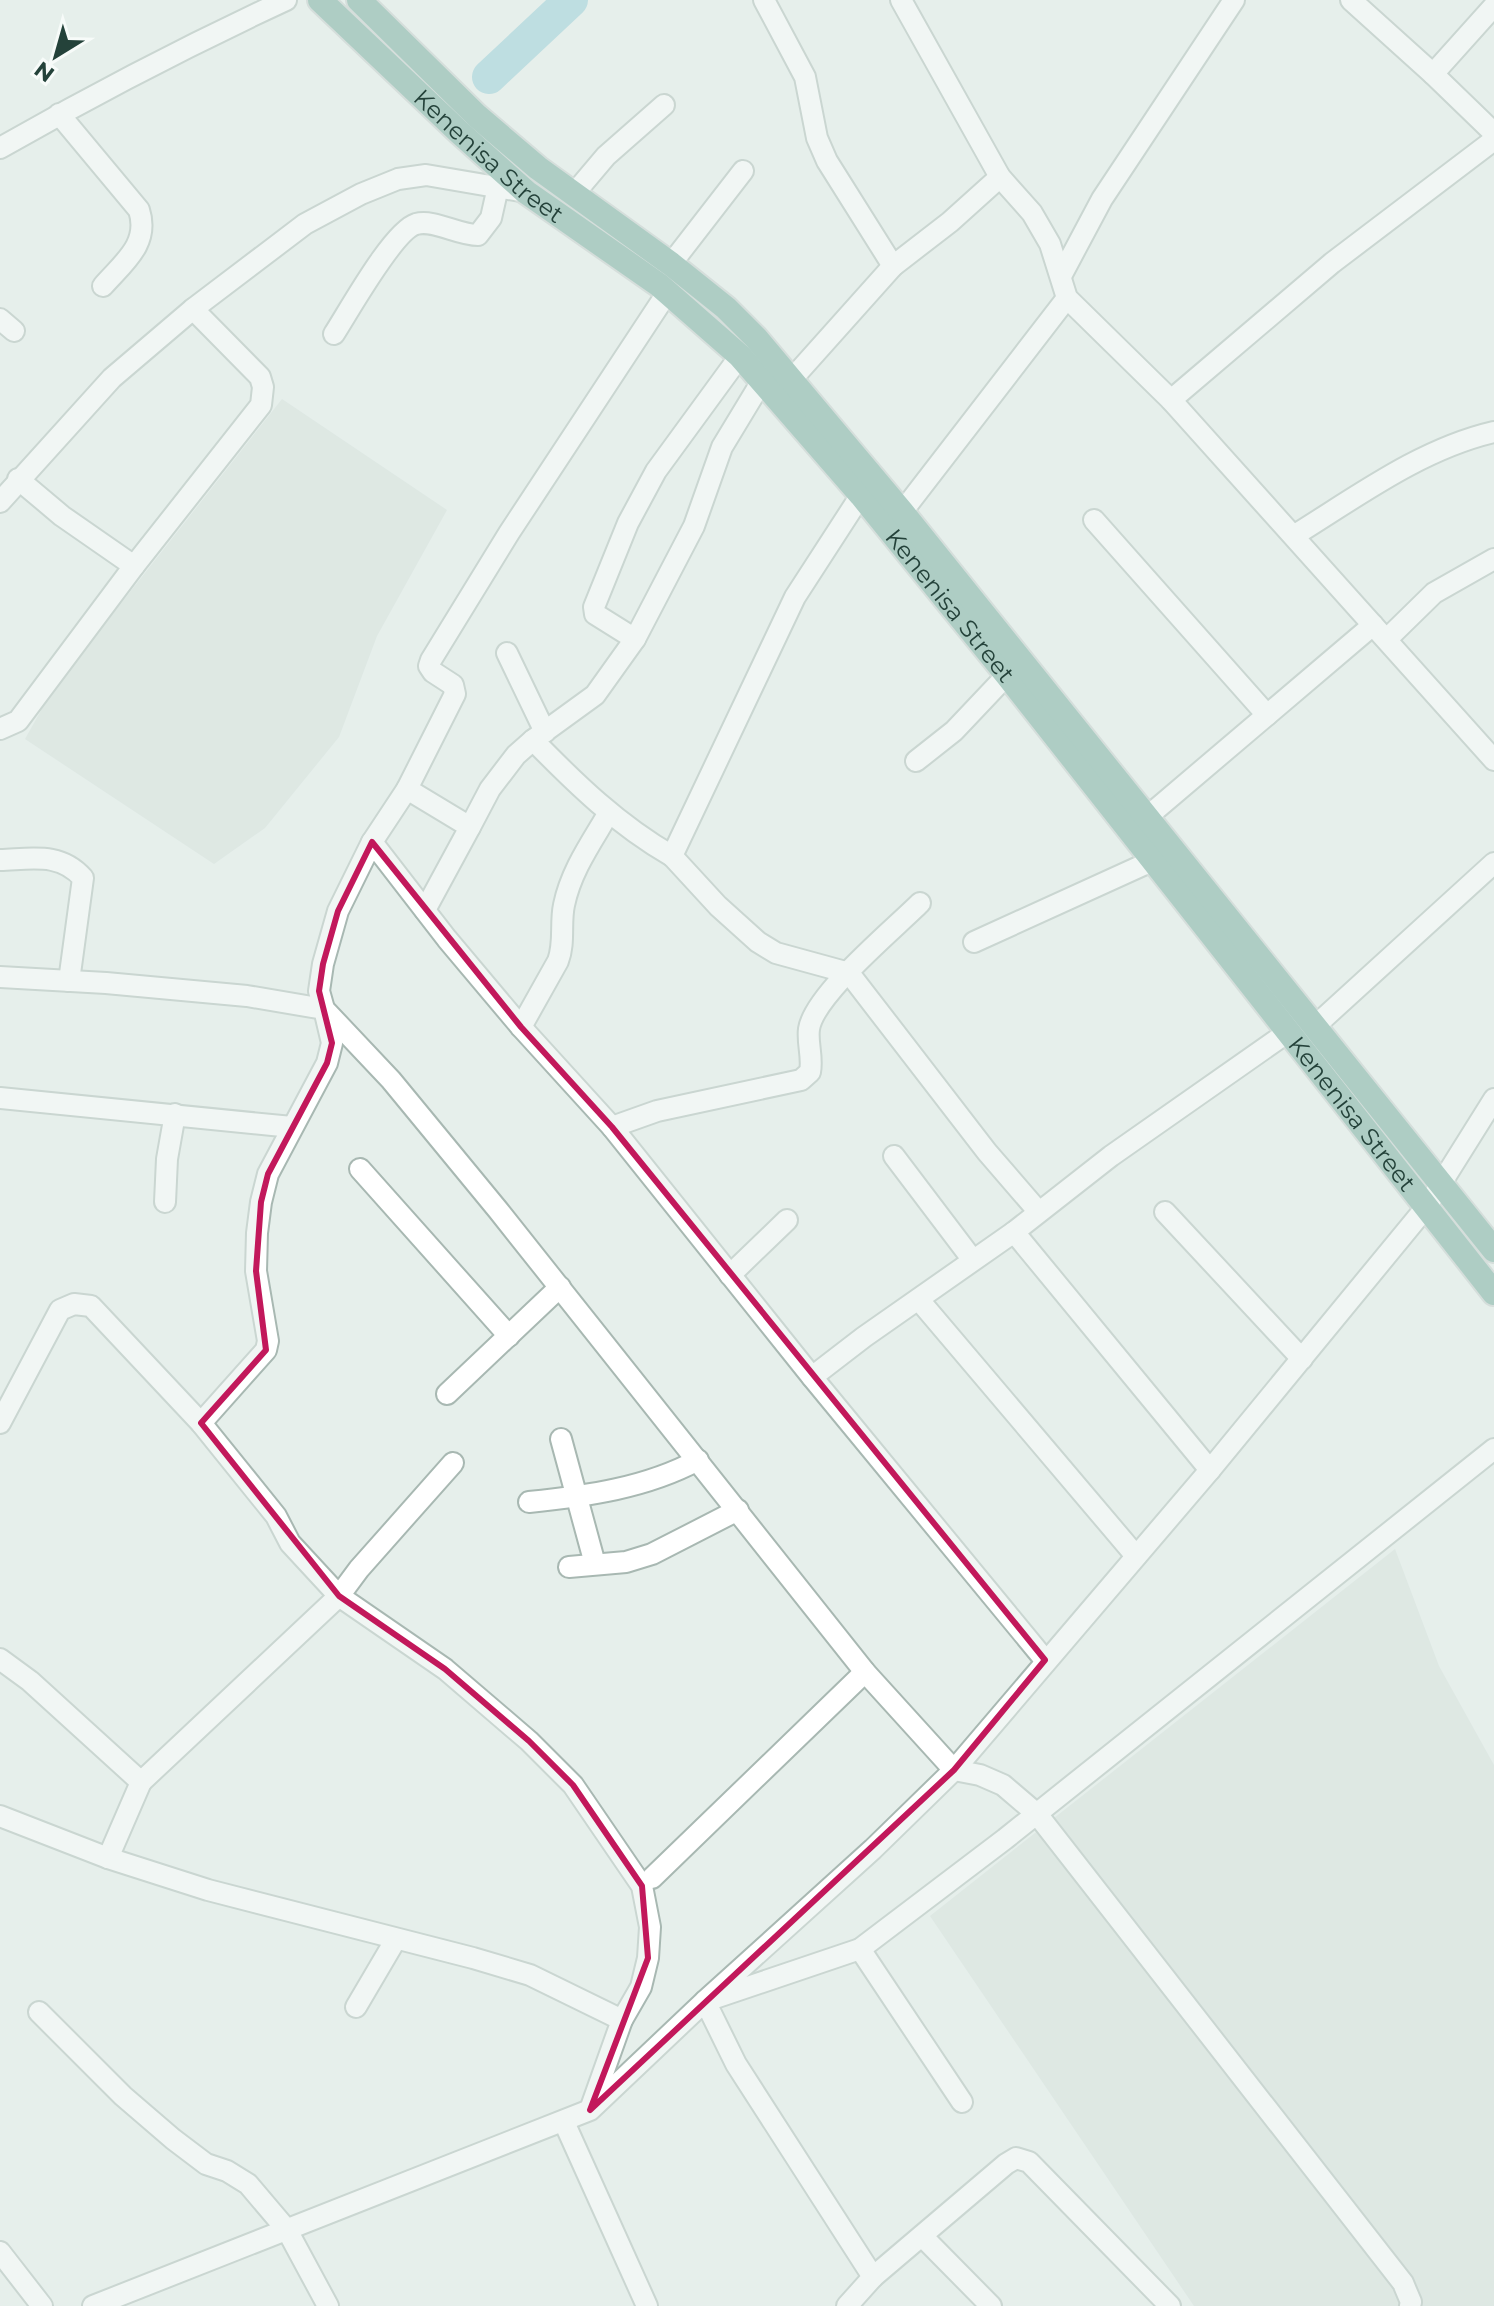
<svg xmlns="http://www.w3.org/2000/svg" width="1494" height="2306" viewBox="0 0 1494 2306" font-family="Montserrat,sans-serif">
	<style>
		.built { fill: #d4dfda }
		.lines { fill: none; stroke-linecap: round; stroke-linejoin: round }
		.river { stroke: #8ec9d4; stroke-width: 34 }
		.minor-casing { stroke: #a8b8b2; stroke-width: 24 }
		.major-casing { stroke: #c2cac8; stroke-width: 28 }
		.minor { stroke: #fff; stroke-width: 20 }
		.major { stroke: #6aa596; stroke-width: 24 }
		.marked { fill: none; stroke: #c2185b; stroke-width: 6; stroke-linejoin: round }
		.labels { text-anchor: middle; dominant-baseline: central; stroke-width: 8; stroke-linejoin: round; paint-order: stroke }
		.street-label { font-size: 24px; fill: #24423a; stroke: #f7fbf9 }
	</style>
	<rect width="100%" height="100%" fill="#e6efeb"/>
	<!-- built -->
	<g class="built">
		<path d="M 282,399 L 447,510 L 377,636 L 339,737 L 265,828 L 214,864 L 25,739 L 52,691 Z"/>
		<path d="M 1395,1549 L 1439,1666 L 1494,1765 L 1494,2306 L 1194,2306 L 930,1916 Z"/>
	</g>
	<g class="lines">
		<!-- river -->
		<path class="river" d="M 489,77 L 571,0"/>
		<!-- minor casing -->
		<g class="minor-casing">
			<g id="minor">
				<path d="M 764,0 L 805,77 L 817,138 L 827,161 L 893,266"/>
				<path d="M 901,0 L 1000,177 L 1032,213 L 1050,244 L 1067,298 L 1171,400 L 1494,760"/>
				<path d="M 1351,0 L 1433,74 L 1494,133"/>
				<path d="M 1433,74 L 1494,6"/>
				<path d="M 59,114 L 139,210 C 150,244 123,263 103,286"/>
				<path d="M 0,148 C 93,95 189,45 286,0"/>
				<path d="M 573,195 L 606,156 L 664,105"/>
				<path d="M 671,264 L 743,171"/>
				<path d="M 1061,276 L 1102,199 L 1234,0"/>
				<path d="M 0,319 L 14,331"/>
				<path d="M 334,334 C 349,311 393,231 416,224 C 434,219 458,235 478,235 L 491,218 L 498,187"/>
				<path d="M 792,379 L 893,266 L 950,222 L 1000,177"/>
				<path d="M 1171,400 L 1332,263 L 1494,140"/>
				<path d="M 18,479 L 62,516 L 134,566"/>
				<path d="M 861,495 L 795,597 L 672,856 L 718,906 L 758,942 L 776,953 L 849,973 L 987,1152 L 1038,1211"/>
				<path d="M 0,502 L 112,378 L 193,309 L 305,224 L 361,194 L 398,179 L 426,175 L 526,192"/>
				<path d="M 902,512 L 1067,298"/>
				<path d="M 1094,520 L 1267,715"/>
				<path d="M 1295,535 C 1358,496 1421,449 1494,432"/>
				<path d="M 635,639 L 595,614 L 594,607 L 628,523 L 656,471 L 740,356"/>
				<path d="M 1387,639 L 1434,593 L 1494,559"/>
				<path d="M 507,653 L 545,732"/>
				<path d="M 0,729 L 18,721 L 134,566 L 261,405 L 263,387 L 260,377 L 193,309"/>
				<path d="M 533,740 C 576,784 618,825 672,856"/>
				<path d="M 916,761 L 954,731 L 1007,675"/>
				<path d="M 407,789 L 470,827 L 425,910"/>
				<path d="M 1147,817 L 1373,625"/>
				<path d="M 470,827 L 490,789 L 516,755 L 533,740 L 595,695 L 635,639 L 694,526 L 722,447 L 762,381"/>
				<path d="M 372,842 L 407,789 L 455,694 L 453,685 L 433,672 L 429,666 L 431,660 L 509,533 L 667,293"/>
				<path d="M 0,860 C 32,859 60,852 83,878 L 69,981"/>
				<path d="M 974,942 L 1152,861"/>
				<path d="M 0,977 L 106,983 L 247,996 L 324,1009 L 332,1043 L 327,1063 L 268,1174 L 261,1202 L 257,1233 L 256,1271 L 268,1341 L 266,1350 L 201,1423"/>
				<path d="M 521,1027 L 558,961 C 565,943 560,923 564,905 C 571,871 591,843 608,814"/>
				<path d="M 1314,1027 L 1494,863"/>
				<path d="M 0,1098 L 292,1127"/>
				<path d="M 612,1127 L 657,1111 L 801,1080 L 810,1072 C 813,1057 807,1043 809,1029 C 814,995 894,929 920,903"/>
				<path d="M 894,1156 L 972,1259"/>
				<path d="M 360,1169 L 509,1336"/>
				<path d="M 165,1202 L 167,1159 L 175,1114"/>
				<path d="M 1165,1212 L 1302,1359"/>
				<path d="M 1014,1232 L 1210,1470"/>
				<path d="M 730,1275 L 787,1220"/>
				<path d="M 919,1300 L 1136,1556"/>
				<path d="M 812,1377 L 864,1337 L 1014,1232 L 1111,1156 L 1288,1032"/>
				<path d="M 447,1394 L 560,1287"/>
				<path d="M 0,1423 L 60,1310 L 74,1304 L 91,1306 L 201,1423 L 276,1516 L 290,1543 L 339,1596 L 445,1669 L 529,1741 L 573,1785 L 642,1886 L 650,1927 L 648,1958 L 641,1987 L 622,2020"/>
				<path d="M 561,1439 L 595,1564"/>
				<path d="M 529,1502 C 587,1496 646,1488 698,1460"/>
				<path d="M 569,1567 L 626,1562 L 652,1554 L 738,1510"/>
				<path d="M 0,1659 L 30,1681 L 141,1782 L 108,1858"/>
				<path d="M 1045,1660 L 812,1377 L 612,1127 L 521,1027 L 447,939 L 372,842 L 338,911 L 323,964 L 319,991 L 324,1009 L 391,1080 L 498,1210 L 865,1672 L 954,1770 L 980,1775 L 1003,1785 L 1037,1814 L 1403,2283 L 1411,2302 L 1410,2306"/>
				<path d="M 141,1782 L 339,1596 L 359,1569 L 453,1463"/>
				<path d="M 0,1816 L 108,1858 L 208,1890 L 473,1958 L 530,1975 L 622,2020 L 591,2107"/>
				<path d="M 652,1878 L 865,1672"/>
				<path d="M 860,1949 L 962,2102"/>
				<path d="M 712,1999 L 860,1949 L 1005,1839 L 1494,1449"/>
				<path d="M 705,2001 L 736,2064 L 873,2277 L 847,2306"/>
				<path d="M 356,2007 L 396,1939"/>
				<path d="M 39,2012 L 123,2096 L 173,2139 L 206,2164 L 227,2171 L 248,2184 L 287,2230 L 328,2306"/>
				<path d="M 564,2122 L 647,2306"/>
				<path d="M 922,2236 L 991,2306"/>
				<path d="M 0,2252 L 42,2306"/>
				<path d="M 873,2277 L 1006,2164 L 1016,2158 L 1029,2162 L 1170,2306"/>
				<path d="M 93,2306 L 590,2110 L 705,2001 L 873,1849 L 954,1770 L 1210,1470 L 1427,1206 L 1494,1099"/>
			</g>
		</g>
		<!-- major casing -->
		<g class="major-casing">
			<g id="major">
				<path id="s1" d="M 320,0 L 459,132 L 526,192 L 659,285 L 740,356 L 861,495 L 1007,675 L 1494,1293"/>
				<path d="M 359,0 L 477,116 L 538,168 L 671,264 L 726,308 L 756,338 L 902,512 L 1494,1250"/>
			</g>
		</g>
		<!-- minor -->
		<use href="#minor" class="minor"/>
		<!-- major -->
		<use href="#major" class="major"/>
	</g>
	<!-- marked area -->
	<path d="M0 0H1494V2306H0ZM 372,842 L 521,1027 L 612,1127 L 1045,1660 L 954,1770 L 590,2110 L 648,1958 L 642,1886 L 573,1785 L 529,1741 L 445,1669 L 339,1596 L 201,1423 L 266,1350 L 256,1271 L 261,1202 L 268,1174 L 327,1063 L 332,1043 L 319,991 L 323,964 L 338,911 Z" fill="#e6efeb" fill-opacity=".55" fill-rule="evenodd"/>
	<path class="marked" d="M 372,842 L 521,1027 L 612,1127 L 1045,1660 L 954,1770 L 590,2110 L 648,1958 L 642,1886 L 573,1785 L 529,1741 L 445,1669 L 339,1596 L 201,1423 L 266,1350 L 256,1271 L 261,1202 L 268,1174 L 327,1063 L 332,1043 L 319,991 L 323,964 L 338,911 Z"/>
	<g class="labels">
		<!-- street labels -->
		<g class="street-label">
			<text stroke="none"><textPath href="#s1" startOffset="230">Kenenisa Street</textPath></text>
			<text stroke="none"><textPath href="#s1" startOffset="878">Kenenisa Street</textPath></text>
			<text stroke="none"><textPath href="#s1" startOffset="1526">Kenenisa Street</textPath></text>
		</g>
	</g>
	<!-- north arrow -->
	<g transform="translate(56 56) rotate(217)" stroke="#f7fbf9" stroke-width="6" paint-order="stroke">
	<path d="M0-6L14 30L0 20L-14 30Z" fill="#24423a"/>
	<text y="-12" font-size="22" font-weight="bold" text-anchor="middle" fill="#24423a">N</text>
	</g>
</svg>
